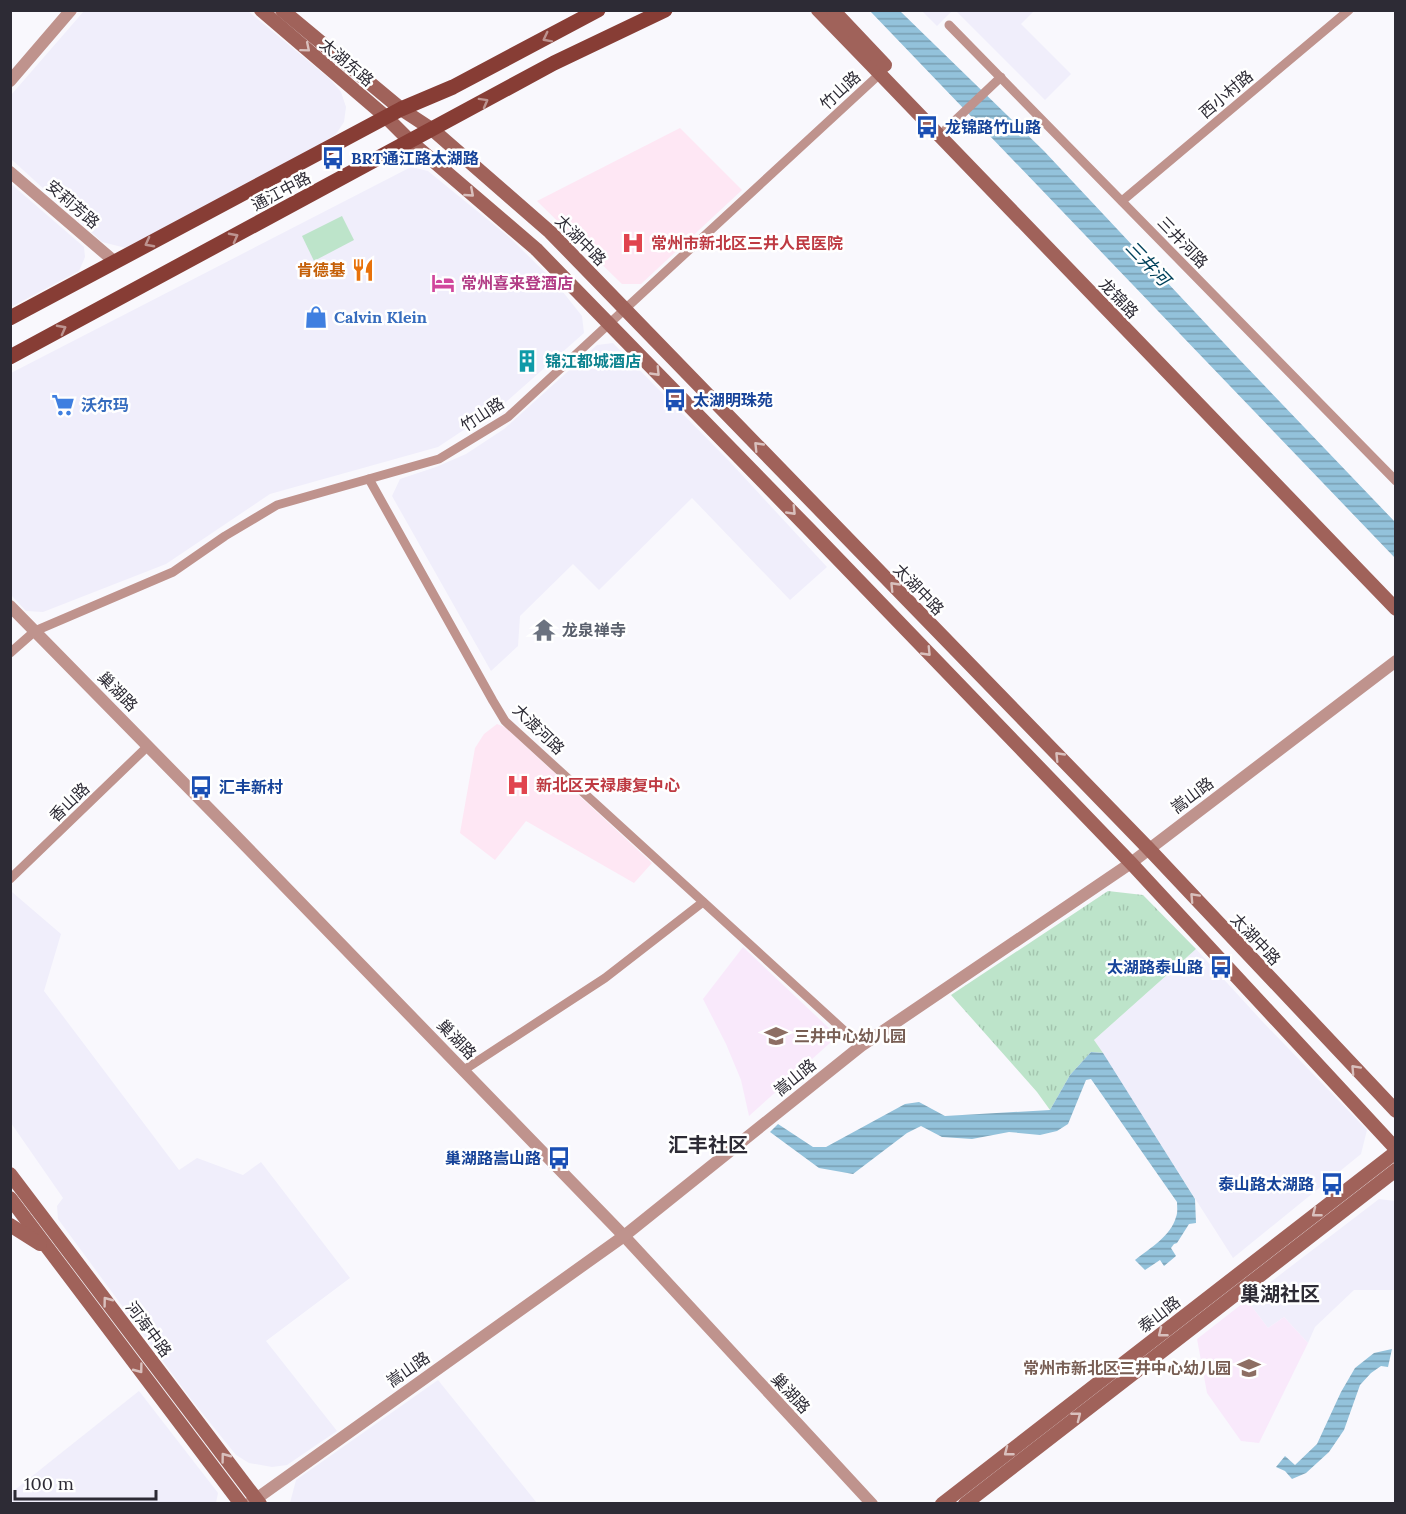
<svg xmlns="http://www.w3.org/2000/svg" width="1406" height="1514" viewBox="0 0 1406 1514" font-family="Lora,'Noto Sans SC',serif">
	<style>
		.built { fill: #f0eefb }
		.education { fill: #f9e9fb }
		.medical { fill: #fee7f4 }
		.grass { fill: url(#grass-tufts) }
		.garden { fill: #bde4ca }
		.water { fill: url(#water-rules) }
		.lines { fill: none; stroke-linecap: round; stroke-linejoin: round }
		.minor { stroke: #bf938d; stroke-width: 9 }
		.tertiary { stroke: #bf938d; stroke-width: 12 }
		.secondary { stroke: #a0625a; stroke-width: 14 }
		.primary { stroke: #873d35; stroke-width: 15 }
		.oneway { stroke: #bd9490 }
		.oneway2 { stroke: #d9c0bd }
		.labels { text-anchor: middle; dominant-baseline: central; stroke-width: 5; stroke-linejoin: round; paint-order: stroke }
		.street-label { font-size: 16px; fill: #2d2b35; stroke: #fff }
		.transit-label { font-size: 16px; font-weight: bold; fill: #164399; stroke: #fff; text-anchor: start }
		.health-label { font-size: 16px; font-weight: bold; fill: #be3a42; stroke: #fff; text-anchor: start }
		.food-label { font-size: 16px; font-weight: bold; fill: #c56008; stroke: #fff; text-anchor: end }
		.hotel-label { font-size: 16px; font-weight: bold; fill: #b23c85; stroke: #fff; text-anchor: start }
		.shop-label { font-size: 16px; font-weight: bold; fill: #366cbe; stroke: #fff; text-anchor: start }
		.culture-label { font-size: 16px; font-weight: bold; fill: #0d838f; stroke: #fff; text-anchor: start }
		.worship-label { font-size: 16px; font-weight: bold; fill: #5b616d; stroke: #fff; text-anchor: start }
		.education-label { font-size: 16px; font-weight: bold; fill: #785e54; stroke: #fff; text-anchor: start }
		.water-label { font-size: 18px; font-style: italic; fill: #00415b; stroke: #fff }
		.quarter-label { font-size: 20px; font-weight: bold; fill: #2d2b35; stroke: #fff }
	</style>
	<defs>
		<pattern id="grass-tufts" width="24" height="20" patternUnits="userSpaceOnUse" patternTransform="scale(1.5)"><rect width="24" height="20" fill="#bde4ca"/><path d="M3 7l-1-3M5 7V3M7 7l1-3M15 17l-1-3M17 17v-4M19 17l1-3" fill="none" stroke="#a3c4ae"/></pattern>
		<pattern id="water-rules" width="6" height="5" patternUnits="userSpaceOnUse" patternTransform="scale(1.5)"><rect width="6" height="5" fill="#93c2db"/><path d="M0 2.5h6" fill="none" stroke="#789eb2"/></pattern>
	</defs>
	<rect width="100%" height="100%" fill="#f9f8fd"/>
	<!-- built -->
	<g class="built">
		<path d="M 84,11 L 248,11 L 330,79 L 341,92 L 346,107 L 344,122 L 336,134 L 313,149 L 126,248 L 102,242 L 11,159 L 11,95 Z"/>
		<path d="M 922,11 L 952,11 L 937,26 Z"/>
		<path d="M 956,11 L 1034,11 L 1021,24 L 1071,74 L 1045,100 Z"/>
		<path d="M 411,167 L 428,171 L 509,237 L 555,282 L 582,316 L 584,333 L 506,402 L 438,447 L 270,494 L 166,564 L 43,612 L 26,611 L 11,595 L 11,373 Z"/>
		<path d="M 11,184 L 84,247 L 85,257 L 79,271 L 11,307 Z"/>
		<path d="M 613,343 L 730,462 L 827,567 L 790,600 L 692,498 L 599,590 L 573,564 L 520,616 L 518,646 L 491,671 L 392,496 L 400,479 L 436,467 L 466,454 L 504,429 L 597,345 Z"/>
		<path d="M 12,892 L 61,934 L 44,991 L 179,1170 L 197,1158 L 243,1175 L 261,1162 L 350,1278 L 266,1341 L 337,1431 L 287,1465 L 272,1467 L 249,1463 L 236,1455 L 190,1398 L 58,1219 L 57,1206 L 63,1198 L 11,1123 L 10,894 Z"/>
		<path d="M 1196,949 L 1262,1021 L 1367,1130 L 1361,1154 L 1233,1258 L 1094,1040 Z"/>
		<path d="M 1379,1199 L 1395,1201 L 1395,1290 L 1354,1290 L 1315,1327 L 1308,1343 L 1284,1317 L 1268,1328 L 1247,1300 Z"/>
		<path d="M 438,1380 L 537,1503 L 290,1503 L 296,1480 Z"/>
		<path d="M 139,1391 L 218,1493 L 216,1503 L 11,1503 L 11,1493 Z"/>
	</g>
	<!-- education -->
	<g class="education">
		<path d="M 743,947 L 831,1030 L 831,1042 L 749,1116 L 741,1080 L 726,1044 L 703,999 Z"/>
		<path d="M 1247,1300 L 1268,1328 L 1284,1317 L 1308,1343 L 1259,1443 L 1241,1441 L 1207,1393 L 1197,1339 Z"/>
	</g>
	<!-- medical -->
	<g class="medical">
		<path d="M 680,128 L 742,190 L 641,284 L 622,284 L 537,201 Z"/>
		<path d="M 497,724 L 505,727 L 652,863 L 634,883 L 526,821 L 495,860 L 460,833 L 475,748 L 484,734 Z"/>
	</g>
	<!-- grass -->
	<path class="grass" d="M 1108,891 L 1143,895 L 1196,949 L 1094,1040 L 1103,1053 L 1091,1052 L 1070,1075 L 1050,1110 L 1037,1092 L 951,995 Z"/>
	<!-- garden -->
	<path class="garden" d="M 342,216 L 354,240 L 314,261 L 302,236 Z"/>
	<!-- water -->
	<g class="water">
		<path d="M 870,11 L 900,11 L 1044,151 L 1238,358 L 1395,522 L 1395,558 Z"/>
		<path d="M 1091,1052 L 1103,1053 L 1195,1199 L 1196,1223 L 1189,1224 L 1177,1243 L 1174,1244 L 1171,1248 L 1176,1256 L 1164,1266 L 1160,1260 L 1145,1270 L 1135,1260 C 1150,1248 1171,1236 1176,1217 C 1178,1212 1177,1206 1177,1202 L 1091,1079 L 1086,1080 L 1068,1124 L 1057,1131 L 1040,1135 L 1009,1132 L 972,1139 L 942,1137 L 921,1126 L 907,1133 L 853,1174 L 819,1168 L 770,1132 L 778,1124 L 813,1147 L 826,1147 L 905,1104 L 919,1102 L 945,1116 L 1050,1110 L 1070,1075 Z"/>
		<path d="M 1392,1349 L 1388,1367 L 1381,1366 L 1371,1373 L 1360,1385 L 1344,1430 L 1329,1452 L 1306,1473 L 1292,1479 L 1285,1471 L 1276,1467 L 1285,1456 L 1295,1465 L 1317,1444 L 1341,1392 L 1355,1368 L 1374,1353 Z"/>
	</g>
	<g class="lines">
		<!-- minor -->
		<g class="minor">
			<path d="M 949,25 L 1396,481"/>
			<path d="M 946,129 L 1001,77"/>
			<path d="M 1122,201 L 1349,10"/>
			<path d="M 369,479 L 493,701 L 505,721 L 861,1046"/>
			<path d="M 10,653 L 35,631 L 173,572 L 225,536 L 277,505 L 439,459 L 508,417 L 883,71"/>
			<path d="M 10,879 L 148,746"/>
			<path d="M 464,1070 L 605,978 L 703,902"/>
		</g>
		<!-- tertiary -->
		<g class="tertiary">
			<path d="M 10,81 L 71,10"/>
			<path d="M 10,172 L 115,262"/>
			<path d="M 10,606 L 234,834 L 624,1236 L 872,1504"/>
			<path d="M 249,1504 L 624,1236 L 861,1046 L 1131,863 L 1396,661"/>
		</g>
		<!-- secondary -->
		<g class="secondary">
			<path d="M 261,10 L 386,117 L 410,141 L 536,249 L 809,529 L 1131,863 L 1396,1149"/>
			<path d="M 282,10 L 401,109 L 433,130 L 550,232 L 1149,849 L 1396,1111"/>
			<path d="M 818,10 L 880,74 L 1396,609"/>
			<path d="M 833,10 L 885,65"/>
			<path d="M 10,1174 L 260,1504"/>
			<path d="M 10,1198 L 241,1504"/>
			<path d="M 10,1225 L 40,1244"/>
			<path d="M 942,1504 L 1396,1152"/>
			<path d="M 965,1504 L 1396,1170"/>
		</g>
		<!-- primary -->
		<g class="primary">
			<path d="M 10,318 L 401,109 L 453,87 L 598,10"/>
			<path d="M 10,357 L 554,63 L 665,10"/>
		</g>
	</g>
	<!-- one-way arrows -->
	<defs><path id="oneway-chevron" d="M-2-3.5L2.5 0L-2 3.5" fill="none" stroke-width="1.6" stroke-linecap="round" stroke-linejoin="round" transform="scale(1.5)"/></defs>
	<g class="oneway">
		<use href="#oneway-chevron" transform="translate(547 38) rotate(153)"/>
		<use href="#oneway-chevron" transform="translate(484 102) rotate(-29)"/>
		<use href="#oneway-chevron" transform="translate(234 237) rotate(-28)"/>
		<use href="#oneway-chevron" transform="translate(149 243) rotate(152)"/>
		<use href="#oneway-chevron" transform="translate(62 329) rotate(-28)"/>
	</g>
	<g class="oneway2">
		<use href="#oneway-chevron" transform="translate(306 48) rotate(40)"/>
		<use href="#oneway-chevron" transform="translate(470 193) rotate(41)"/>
		<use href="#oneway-chevron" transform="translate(656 372) rotate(46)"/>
		<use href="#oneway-chevron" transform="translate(758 446) rotate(-134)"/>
		<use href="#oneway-chevron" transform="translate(792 511) rotate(46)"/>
		<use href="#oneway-chevron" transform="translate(894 586) rotate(-134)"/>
		<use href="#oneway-chevron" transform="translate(927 652) rotate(46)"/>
		<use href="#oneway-chevron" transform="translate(1059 756) rotate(-134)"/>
		<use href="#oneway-chevron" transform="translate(1194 897) rotate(-133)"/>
		<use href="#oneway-chevron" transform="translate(1355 1069) rotate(-133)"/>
		<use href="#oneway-chevron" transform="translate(1316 1213) rotate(142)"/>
		<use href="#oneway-chevron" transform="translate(107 1301) rotate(-127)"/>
		<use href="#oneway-chevron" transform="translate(1162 1333) rotate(142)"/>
		<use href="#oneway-chevron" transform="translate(139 1369) rotate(53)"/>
		<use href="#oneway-chevron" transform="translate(1077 1416) rotate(-38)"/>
		<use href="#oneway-chevron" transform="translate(1008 1452) rotate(142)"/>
		<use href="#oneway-chevron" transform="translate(225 1457) rotate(-127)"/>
	</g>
	<!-- icons -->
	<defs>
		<g id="bus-bare" transform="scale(1.8)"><path d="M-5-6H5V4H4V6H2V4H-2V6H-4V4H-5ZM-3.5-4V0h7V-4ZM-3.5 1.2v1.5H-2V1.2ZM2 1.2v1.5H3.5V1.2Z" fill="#1a4fb4" stroke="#fff" stroke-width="2.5" paint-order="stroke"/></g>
		<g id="hospital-bare" transform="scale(1.8)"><path d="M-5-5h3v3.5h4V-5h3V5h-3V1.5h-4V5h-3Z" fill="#e0444e" stroke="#fff" stroke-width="2.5" paint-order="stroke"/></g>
		<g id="restaurant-bare" transform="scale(1.8)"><path d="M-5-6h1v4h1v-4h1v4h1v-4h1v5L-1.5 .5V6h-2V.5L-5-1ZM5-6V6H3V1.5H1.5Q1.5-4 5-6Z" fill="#e8710a" stroke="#fff" stroke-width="2.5" paint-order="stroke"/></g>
		<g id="hotel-bare" transform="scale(1.8)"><path d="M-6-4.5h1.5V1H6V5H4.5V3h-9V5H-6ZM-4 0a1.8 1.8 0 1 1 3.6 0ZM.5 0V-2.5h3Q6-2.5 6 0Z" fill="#d1479c" stroke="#fff" stroke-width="2.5" paint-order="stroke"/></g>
		<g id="shop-bare" transform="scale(1.8)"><path d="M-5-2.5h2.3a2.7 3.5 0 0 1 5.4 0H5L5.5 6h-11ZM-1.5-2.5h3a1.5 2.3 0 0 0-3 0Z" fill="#3f7fe0" stroke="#fff" stroke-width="2.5" paint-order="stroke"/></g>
		<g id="building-bare" transform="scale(1.8)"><path d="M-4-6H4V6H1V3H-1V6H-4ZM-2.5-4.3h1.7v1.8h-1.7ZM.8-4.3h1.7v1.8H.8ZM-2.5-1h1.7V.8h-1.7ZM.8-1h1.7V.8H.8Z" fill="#0f9aa8" stroke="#fff" stroke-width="2.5" paint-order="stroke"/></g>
		<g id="supermarket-bare" transform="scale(1.8)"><path d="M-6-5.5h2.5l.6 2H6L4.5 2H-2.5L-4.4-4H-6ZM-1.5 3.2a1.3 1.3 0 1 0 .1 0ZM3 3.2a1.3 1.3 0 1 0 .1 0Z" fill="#3f7fe0" stroke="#fff" stroke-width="2.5" paint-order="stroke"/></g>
		<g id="temple-bare" transform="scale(1.8)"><path d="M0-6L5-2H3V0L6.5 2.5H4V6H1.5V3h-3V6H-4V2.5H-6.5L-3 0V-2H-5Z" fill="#6b7280" stroke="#fff" stroke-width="2.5" paint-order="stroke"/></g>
		<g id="school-bare" transform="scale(1.8)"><path d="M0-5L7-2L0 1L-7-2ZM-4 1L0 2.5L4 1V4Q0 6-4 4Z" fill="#8d6e63" stroke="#fff" stroke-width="2.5" paint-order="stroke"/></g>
	</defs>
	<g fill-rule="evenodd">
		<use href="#bus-bare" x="927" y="127"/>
		<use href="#bus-bare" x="333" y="158"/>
		<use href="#hospital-bare" x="633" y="243"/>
		<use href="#restaurant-bare" x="363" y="270"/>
		<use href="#hotel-bare" x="443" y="283"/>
		<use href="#shop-bare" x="316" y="317"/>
		<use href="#building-bare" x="527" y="361"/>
		<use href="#bus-bare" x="675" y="400"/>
		<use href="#supermarket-bare" x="63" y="405"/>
		<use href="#temple-bare" x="544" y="630"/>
		<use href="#hospital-bare" x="518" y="785"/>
		<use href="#bus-bare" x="201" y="787"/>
		<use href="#bus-bare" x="1221" y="967"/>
		<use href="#school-bare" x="776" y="1036"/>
		<use href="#bus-bare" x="559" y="1158"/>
		<use href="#bus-bare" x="1332" y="1184"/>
		<use href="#school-bare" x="1249" y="1368"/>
	</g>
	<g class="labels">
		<!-- street labels -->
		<g class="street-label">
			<text transform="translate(347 62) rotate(40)">太湖东路</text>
			<text transform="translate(840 90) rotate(-43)">竹山路</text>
			<text transform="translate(1226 94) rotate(-40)">西小村路</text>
			<text transform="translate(281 191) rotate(-28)">通江中路</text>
			<text transform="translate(73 204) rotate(41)">安莉芳路</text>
			<text transform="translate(581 240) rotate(45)">太湖中路</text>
			<text transform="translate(1183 242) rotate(46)">三井河路</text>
			<text transform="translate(1119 298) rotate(46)">龙锦路</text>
			<text transform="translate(482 414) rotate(-33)">竹山路</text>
			<text transform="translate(919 589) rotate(46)">太湖中路</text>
			<text transform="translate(118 691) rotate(45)">巢湖路</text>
			<text transform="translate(539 729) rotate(44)">大渡河路</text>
			<text transform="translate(1192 795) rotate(-37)">嵩山路</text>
			<text transform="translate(69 802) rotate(-44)">香山路</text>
			<text transform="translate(1256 939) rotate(47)">太湖中路</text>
			<text transform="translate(457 1039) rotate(46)">巢湖路</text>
			<text transform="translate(795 1077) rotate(-39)">嵩山路</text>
			<text transform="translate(1159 1314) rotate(-38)">泰山路</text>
			<text transform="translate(149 1329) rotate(53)">河海中路</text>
			<text transform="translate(408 1369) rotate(-35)">嵩山路</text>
			<text transform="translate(791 1393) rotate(47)">巢湖路</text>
		</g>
		<!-- transit labels -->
		<g class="transit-label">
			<text x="945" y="127">龙锦路竹山路</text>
			<text x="351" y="158">BRT通江路太湖路</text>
			<text x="693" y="400">太湖明珠苑</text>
			<text x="219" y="787">汇丰新村</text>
			<text x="1203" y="967" text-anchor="end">太湖路泰山路</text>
			<text x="541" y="1158" text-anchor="end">巢湖路嵩山路</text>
			<text x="1314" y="1184" text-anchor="end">泰山路太湖路</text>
		</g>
		<!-- health labels -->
		<g class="health-label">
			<text x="651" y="243">常州市新北区三井人民医院</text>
			<text x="536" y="785">新北区天禄康复中心</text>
		</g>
		<!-- food labels -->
		<g class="food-label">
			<text x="345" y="270">肯德基</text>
		</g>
		<!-- hotel labels -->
		<g class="hotel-label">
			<text x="461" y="283">常州喜来登酒店</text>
		</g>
		<!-- shop labels -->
		<g class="shop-label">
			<text x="334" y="317">Calvin Klein</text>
			<text x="81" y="405">沃尔玛</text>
		</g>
		<!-- culture labels -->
		<g class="culture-label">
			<text x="545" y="361">锦江都城酒店</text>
		</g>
		<!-- worship labels -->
		<g class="worship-label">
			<text x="562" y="630">龙泉禅寺</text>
		</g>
		<!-- education labels -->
		<g class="education-label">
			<text x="794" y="1036">三井中心幼儿园</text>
			<text x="1231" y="1368" text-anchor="end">常州市新北区三井中心幼儿园</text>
		</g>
		<!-- water labels -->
		<g class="water-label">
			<text transform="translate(1148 263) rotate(46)">三井河</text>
		</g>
		<!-- quarter labels -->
		<g class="quarter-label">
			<text x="708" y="1144">汇丰社区</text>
			<text x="1280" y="1293">巢湖社区</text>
		</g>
	</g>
	<!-- border -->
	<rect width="1406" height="1514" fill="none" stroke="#2d2b35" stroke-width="24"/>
	<!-- scale -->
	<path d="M15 1490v9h141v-9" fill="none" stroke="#2d2b35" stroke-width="3"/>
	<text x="24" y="1490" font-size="18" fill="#2d2b35" stroke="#ffffff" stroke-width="4.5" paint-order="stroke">100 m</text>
</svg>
